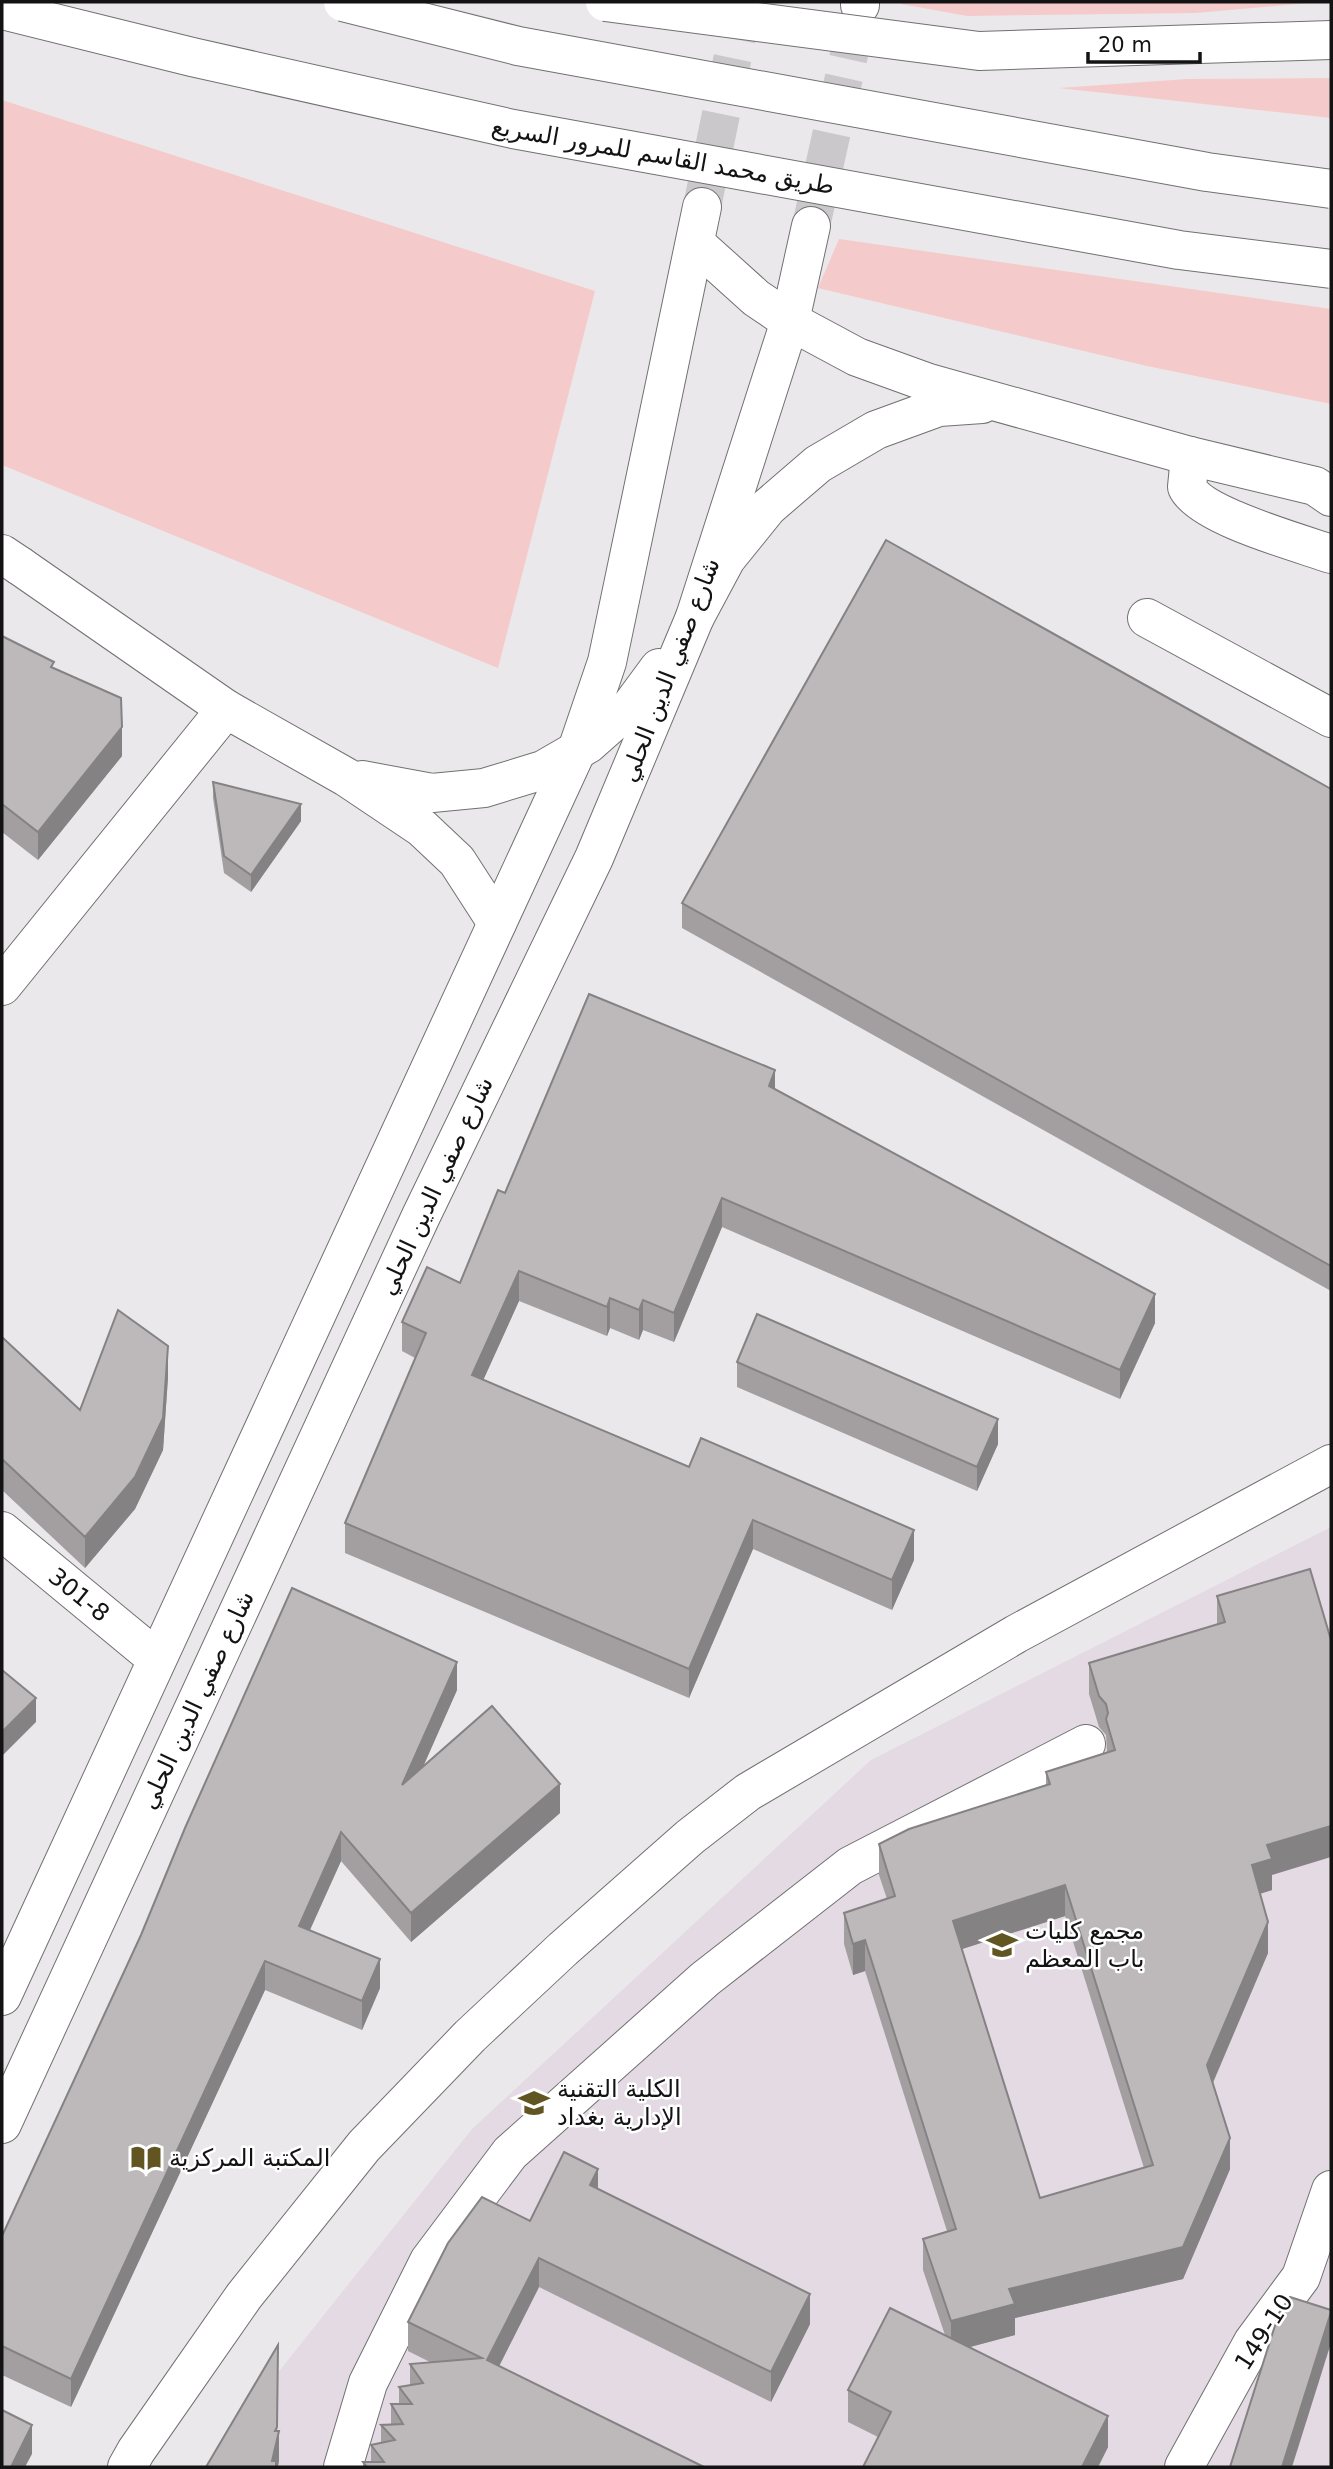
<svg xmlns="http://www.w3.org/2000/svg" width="1333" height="2469" viewBox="0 0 1333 2469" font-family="'DejaVu Sans',Vazirmatn,sans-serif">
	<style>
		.built { fill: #e3dae3 }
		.green { fill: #f4cbca }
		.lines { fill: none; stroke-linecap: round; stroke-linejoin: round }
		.major-tunnel { stroke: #cbc8cb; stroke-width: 38; stroke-dasharray: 38 19; stroke-linecap: butt }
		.minor-casing { stroke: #727072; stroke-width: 40 }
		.major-casing { stroke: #727072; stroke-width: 40 }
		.highway-casing { stroke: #727072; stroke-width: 40 }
		.minor { stroke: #fff; stroke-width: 38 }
		.major { stroke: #fff; stroke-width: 38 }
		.highway { stroke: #fff; stroke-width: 38 }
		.highway-bridge-casing { stroke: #727072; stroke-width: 40; stroke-linecap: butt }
		.highway-bridge { stroke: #fff; stroke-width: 38 }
		.wall { fill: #a39fa1; fill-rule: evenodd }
		.shaded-wall { fill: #848283 }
		.building { fill: #bdb9bb; stroke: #848283; stroke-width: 2; fill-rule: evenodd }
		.labels { text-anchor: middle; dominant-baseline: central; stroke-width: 5; stroke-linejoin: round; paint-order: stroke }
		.street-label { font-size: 24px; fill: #141314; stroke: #fff }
		.poi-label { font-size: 24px; fill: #141314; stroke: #fff; text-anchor: start }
	</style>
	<rect width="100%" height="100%" fill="#ebe8eb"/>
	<!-- built -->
	<path class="built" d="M 1331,1527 L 1331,2467 L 215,2467 L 245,2414 L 472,2129 L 871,1760 Z"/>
	<!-- green -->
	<g class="green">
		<path d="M 902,2 L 1319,2 L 1196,13 L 967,16 L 901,4 Z"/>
		<path d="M 1331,78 L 1331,118 L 1059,88 L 1187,79 Z"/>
		<path d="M 2,100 L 595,291 L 498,668 L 2,465 Z"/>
		<path d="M 839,239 L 1331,309 L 1331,404 L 1147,366 L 818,288 Z"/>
	</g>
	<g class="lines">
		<!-- major-tunnel -->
		<g class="major-tunnel">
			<path d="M 702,207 L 744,2"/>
			<path d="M 811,226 L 860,5"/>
		</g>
		<!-- minor casing -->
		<g class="minor-casing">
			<g id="minor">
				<path d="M 1190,456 L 1187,487 C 1200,516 1300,543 1331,554"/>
				<path d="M 1147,618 L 1331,718"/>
				<path d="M 2,986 L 226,709"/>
				<path d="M 2,1531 L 157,1659"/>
				<path d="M 127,2467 L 136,2451 L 244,2296 L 364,2146 L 470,2036 L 563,1949 L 690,1837 L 748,1792 L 1016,1634 L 1331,1464"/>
				<path d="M 343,2467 L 368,2383 L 429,2261 L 510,2153 L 705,1979 L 850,1866 L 1086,1744"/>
				<path d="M 1184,2467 L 1253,2342 L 1301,2277 L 1331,2190"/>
			</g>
		</g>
		<!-- major casing -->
		<g class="major-casing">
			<g id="major">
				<path d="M 860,5 L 860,2"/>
				<path d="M 20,566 L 226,709 L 346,777 L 422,828 L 457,861 L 497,923"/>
				<path d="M 362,780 L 432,793 L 484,788 L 543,770 L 588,744 L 631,706 L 659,668"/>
				<path d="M 2,1996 L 577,750 L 607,662 L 702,207"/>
				<path d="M 2,2124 L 421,1216 L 594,858 L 695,617 L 790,321 L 811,226"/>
			</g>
		</g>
		<!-- highway casing -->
		<g class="highway-casing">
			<g id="highway">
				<path d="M 695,243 L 756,298 L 790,321 L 857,357 L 929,383 L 1190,456 L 1315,486 L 1331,497"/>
				<path d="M 2,554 L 20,566"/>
				<path d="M 695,617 L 726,559 L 768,507 L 818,464 L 876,430 L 939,407 L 982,404"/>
			</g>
		</g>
		<!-- minor -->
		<use href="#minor" class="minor"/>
		<!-- major -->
		<use href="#major" class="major"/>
		<!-- highway -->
		<use href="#highway" class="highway"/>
		<!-- highway-bridge casing -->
		<g class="highway-bridge-casing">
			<g id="highway-bridge">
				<path d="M 343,2 L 518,46 L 1207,172 L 1331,189"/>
				<path d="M 605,2 L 979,51 L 1331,40"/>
				<path d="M 2,10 L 192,57 L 513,129 L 1179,250 L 1331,269"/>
			</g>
		</g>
		<!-- highway-bridge -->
		<use href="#highway-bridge" class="highway-bridge"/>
	</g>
	<!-- wall -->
	<g class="wall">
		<path d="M 2,636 L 54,669 L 122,756 L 38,860 L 2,832 Z"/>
		<path d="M 213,782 L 301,821 L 251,892 L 224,873 L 213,798 Z"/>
		<path d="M 1331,789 L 1331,1291 L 682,928 L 682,903 Z"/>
		<path d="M 775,1090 L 1155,1323 L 1120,1399 L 722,1227 L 674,1342 L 643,1330 L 639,1340 L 610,1328 L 607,1336 L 519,1301 L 483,1380 L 914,1560 L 892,1610 L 753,1549 L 689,1698 L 345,1553 L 345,1523 L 415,1358 L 402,1351 L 402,1322 L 460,1283 L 505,1193 Z"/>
		<path d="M 2,1337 L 80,1410 L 168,1377 L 163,1450 L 135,1509 L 85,1568 L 2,1490 Z"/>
		<path d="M 737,1362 L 998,1444 L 977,1491 L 737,1387 Z"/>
		<path d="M 1310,1569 L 1272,1875 L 1272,1890 L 1260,1894 L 1268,1953 L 1213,2083 L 1230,2169 L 1183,2279 L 1015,2318 L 1015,2335 L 970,2347 L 1108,2447 L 1098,2467 L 863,2467 L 878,2437 L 848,2422 L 848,2390 L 945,2335 L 923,2270 L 923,2239 L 947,2231 L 865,1971 L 853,1975 L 844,1944 L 844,1913 L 887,1899 L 879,1875 L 879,1844 L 1046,1785 L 1046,1772 L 1107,1752 L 1106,1735 L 1099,1727 L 1089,1694 L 1089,1663 L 1217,1624 L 1217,1596 ZM 1065,1916 L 1144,2168 L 1040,2198 L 962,1949 Z"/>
		<path d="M 457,1690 L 423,1767 L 560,1813 L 411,1942 L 341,1861 L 310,1930 L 380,1988 L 362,2030 L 265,1990 L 71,2407 L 2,2375 L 2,2236 Z"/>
		<path d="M 598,2189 L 810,2324 L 771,2402 L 539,2287 L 499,2366 L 704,2467 L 363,2467 L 363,2462 L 371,2462 L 371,2445 L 381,2443 L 381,2425 L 391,2424 L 391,2404 L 399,2404 L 399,2387 L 410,2385 L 410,2364 L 430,2362 L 408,2351 L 408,2322 L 530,2221 Z"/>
	</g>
	<!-- shaded-wall -->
	<g class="shaded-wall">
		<path d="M 122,727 L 122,756 L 38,860 L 38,832 Z"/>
		<path d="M 301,804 L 301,821 L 251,892 L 251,875 Z"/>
		<path d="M 775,1070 L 775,1100 L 769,1086 Z"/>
		<path d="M 722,1198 L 722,1227 L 674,1342 L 674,1313 Z"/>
		<path d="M 519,1271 L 519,1301 L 472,1405 L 472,1375 Z"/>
		<path d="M 1155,1294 L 1155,1323 L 1120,1399 L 1120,1370 Z"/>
		<path d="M 610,1298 L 610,1328 L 607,1336 L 607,1307 Z"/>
		<path d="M 643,1300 L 643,1330 L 639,1340 L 639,1310 Z"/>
		<path d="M 168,1346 L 168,1377 L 163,1450 L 135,1509 L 85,1568 L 85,1537 Z"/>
		<path d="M 998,1419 L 998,1444 L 977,1491 L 977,1467 Z"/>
		<path d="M 753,1520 L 753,1549 L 689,1698 L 689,1669 Z"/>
		<path d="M 914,1530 L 914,1560 L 892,1610 L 892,1580 Z"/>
		<path d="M 457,1662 L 457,1690 L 402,1814 L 402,1785 Z"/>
		<path d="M 36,1698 L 36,1722 L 2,1756 L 2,1732 Z"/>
		<path d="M 560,1784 L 560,1813 L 411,1942 L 411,1913 Z"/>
		<path d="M 1331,1826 L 1331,1857 L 1272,1875 L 1272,1890 L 1252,1896 L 1252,1865 L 1267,1845 Z"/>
		<path d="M 341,1832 L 341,1861 L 299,1954 L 299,1926 Z"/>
		<path d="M 1065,1885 L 1065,1916 L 953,1952 L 953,1921 Z"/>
		<path d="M 1268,1922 L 1268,1953 L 1207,2096 L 1207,2065 Z"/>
		<path d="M 865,1940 L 865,1971 L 853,1975 L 853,1944 Z"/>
		<path d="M 380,1959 L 380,1988 L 362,2030 L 362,2001 Z"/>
		<path d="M 265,1961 L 265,1990 L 71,2407 L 71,2379 Z"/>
		<path d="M 1230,2138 L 1230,2169 L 1183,2279 L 1015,2318 L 1015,2335 L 951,2352 L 951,2321 L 1009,2289 Z"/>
		<path d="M 598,2169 L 598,2198 L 590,2185 Z"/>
		<path d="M 539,2258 L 539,2287 L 487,2390 L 487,2360 Z"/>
		<path d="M 810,2294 L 810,2324 L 771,2402 L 771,2372 Z"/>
		<path d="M 1331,2312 L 1331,2343 L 1292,2467 L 1282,2467 Z"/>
		<path d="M 278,2345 L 277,2440 L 279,2431 L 279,2461 L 278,2467 L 272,2467 Z"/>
		<path d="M 1108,2416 L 1108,2447 L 1098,2467 L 1082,2467 Z"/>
		<path d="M 32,2425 L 32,2454 L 25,2467 L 11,2467 Z"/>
	</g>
	<!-- building -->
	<g class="building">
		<path d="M 886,540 L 1331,789 L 1331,1266 L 682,903 Z"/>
		<path d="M 2,636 L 54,662 L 51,667 L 121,698 L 122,727 L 38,832 L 2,804 Z"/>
		<path d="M 213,782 L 301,804 L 251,875 L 224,856 Z"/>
		<path d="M 589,994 L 775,1070 L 769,1086 L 1155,1294 L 1120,1370 L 722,1198 L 674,1313 L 643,1300 L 639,1310 L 610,1298 L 607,1307 L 519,1271 L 472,1375 L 689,1467 L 701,1438 L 914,1530 L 892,1580 L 753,1520 L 689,1669 L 345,1523 L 426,1333 L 402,1322 L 427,1267 L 460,1283 L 498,1190 L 505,1193 Z"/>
		<path d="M 118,1310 L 168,1346 L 163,1418 L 135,1477 L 85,1537 L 2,1459 L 2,1337 L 80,1410 Z"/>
		<path d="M 757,1314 L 998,1419 L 977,1467 L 737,1362 Z"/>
		<path d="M 1310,1569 L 1331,1640 L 1331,1826 L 1267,1845 L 1272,1859 L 1252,1865 L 1268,1922 L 1207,2065 L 1230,2138 L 1183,2247 L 1009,2289 L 1015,2304 L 951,2321 L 923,2239 L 956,2229 L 865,1940 L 853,1944 L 844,1913 L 895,1896 L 879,1844 L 909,1829 L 1050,1784 L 1046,1772 L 1115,1750 L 1106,1719 L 1108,1713 L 1106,1704 L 1099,1696 L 1089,1663 L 1225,1622 L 1217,1596 ZM 1065,1885 L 1153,2165 L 1040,2198 L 953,1921 Z"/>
		<path d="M 292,1588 L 457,1662 L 402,1785 L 492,1706 L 560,1784 L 411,1913 L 341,1832 L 299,1926 L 380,1959 L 362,2001 L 265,1961 L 71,2379 L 2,2346 L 2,2236 L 141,1935 L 185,1828 Z"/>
		<path d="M 2,1670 L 36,1698 L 2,1732 Z"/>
		<path d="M 564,2152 L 598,2169 L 590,2185 L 810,2294 L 771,2372 L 539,2258 L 487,2360 L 704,2467 L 367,2467 L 363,2462 L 384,2462 L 371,2445 L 395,2440 L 381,2425 L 403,2424 L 391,2404 L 412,2404 L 399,2387 L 423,2383 L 410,2364 L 482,2358 L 408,2322 L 448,2243 L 482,2197 L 530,2221 Z"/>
		<path d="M 1290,2297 L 1331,2310 L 1331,2312 L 1282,2467 L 1230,2467 L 1279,2313 Z"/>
		<path d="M 890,2308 L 1108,2416 L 1082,2467 L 863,2467 L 891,2412 L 848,2390 Z"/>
		<path d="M 278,2345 L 277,2427 L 275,2431 L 279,2431 L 272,2461 L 276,2461 L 276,2467 L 206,2467 Z"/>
		<path d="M 2,2410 L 32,2425 L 11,2467 L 2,2467 Z"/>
	</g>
	<!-- icons -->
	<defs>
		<g id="university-bare" transform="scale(2.415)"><path d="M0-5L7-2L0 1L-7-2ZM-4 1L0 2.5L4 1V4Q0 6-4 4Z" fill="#615622" stroke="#fff" stroke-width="2.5" paint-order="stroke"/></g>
		<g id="library-bare" transform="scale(2.415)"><path d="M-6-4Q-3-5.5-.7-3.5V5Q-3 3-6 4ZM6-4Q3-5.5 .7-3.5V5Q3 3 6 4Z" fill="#615622" stroke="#fff" stroke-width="2.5" paint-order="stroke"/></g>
	</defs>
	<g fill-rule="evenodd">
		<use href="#university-bare" x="1002" y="1945"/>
		<use href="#university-bare" x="534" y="2103"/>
		<use href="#library-bare" x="146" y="2158"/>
	</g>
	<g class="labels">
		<!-- street labels -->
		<g class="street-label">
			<text transform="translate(663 156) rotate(10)">طريق محمد القاسم للمرور السريع</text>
			<text transform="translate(670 670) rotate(-69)">شارع صفي الدين الحلي</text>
			<text transform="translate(436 1186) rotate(-65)">شارع صفي الدين الحلي</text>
			<text transform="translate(79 1595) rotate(39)">301-8</text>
			<text transform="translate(197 1700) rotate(-65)">شارع صفي الدين الحلي</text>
			<text transform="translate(1264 2332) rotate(-57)">149-10</text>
		</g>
		<!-- poi labels -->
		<g class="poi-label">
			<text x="1025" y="1931">مجمع كليات<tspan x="1025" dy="28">باب المعظم</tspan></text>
			<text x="557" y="2089">الكلية التقنية<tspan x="557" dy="28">الإدارية بغداد</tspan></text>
			<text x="169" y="2158">المكتبة المركزية</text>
		</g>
	</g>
	<!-- border -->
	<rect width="1333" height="2469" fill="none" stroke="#141314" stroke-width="7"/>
	<!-- scale -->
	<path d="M1088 52v10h112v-10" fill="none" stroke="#141314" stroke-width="3.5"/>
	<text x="1098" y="52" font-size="21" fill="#141314" stroke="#ffffff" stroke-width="5" paint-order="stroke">20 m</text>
</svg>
